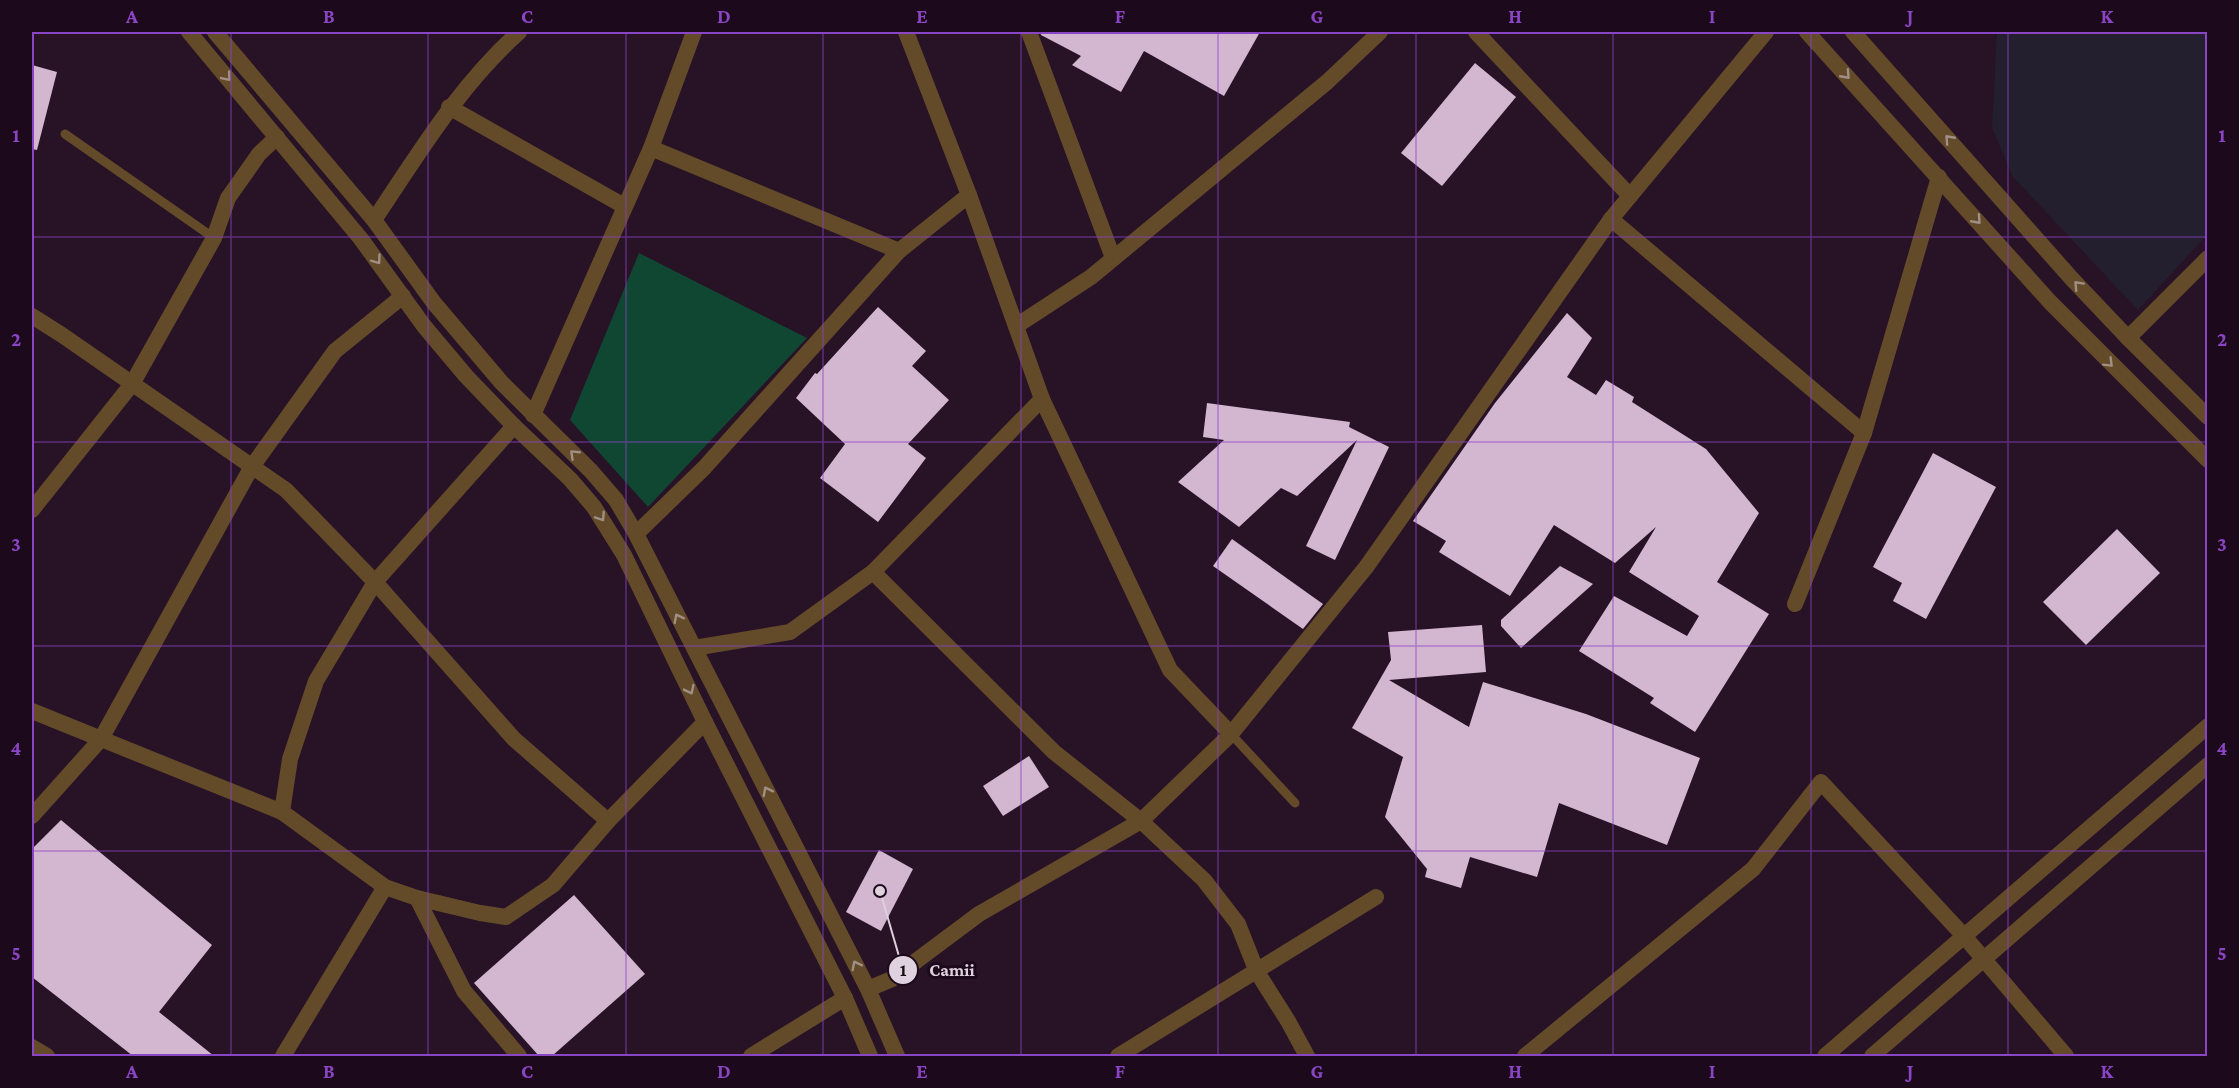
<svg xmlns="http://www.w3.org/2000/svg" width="2239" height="1088" viewBox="0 0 2239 1088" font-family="'Crimson Pro',serif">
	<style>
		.commercial { fill: #231f2f }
		.green { fill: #104732 }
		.building { fill: #d3b6d0 }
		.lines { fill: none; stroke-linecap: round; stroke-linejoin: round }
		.service { stroke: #634a29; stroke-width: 9 }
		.minor { stroke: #634a29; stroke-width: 16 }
		.tertiary { stroke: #634a29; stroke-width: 16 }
		.oneway { stroke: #a18e84 }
		.grid { fill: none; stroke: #8a45c4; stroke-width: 1.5; stroke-opacity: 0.55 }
		.leader { fill: none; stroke: #dfd1de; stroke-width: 2 }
		.callout-dot { fill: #dfd1de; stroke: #1d091c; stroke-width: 2 }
		.mark-label { font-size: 18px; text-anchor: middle; font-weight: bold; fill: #111 }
		.callout-label { font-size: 18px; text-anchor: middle; font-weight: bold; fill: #dfd1de; stroke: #1d091c; stroke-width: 6; stroke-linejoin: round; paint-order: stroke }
		.neatline { fill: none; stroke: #8a45c4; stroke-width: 2 }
		.grid-label { font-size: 20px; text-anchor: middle; font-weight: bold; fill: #8a45c4 }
	</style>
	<rect width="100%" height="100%" fill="#271226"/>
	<!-- commercial -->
	<path class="commercial" d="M 1997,32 L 2207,32 L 2207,235 L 2138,310 L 2013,177 L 1992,128 Z"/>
	<!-- green -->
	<path class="green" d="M 639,253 L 807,338 L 648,507 L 570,420 Z"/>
	<!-- building -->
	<g class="building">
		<path d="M 1040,32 L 1260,32 L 1224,96 L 1144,51 L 1121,92 L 1072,65 L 1081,56 L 1041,35 Z"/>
		<path d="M 1475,63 L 1516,97 L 1442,186 L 1401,153 Z"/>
		<path d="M 32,65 L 57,72 L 37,150 L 32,149 Z"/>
		<path d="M 878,307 L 926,351 L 912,366 L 949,400 L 908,444 L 926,458 L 878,522 L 820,478 L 845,444 L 796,398 L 815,373 L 817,374 Z"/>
		<path d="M 1567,313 L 1592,338 L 1567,377 L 1596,395 L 1606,380 L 1634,397 L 1632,402 L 1706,449 L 1759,513 L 1717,582 L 1769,614 L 1695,732 L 1650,703 L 1654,698 L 1579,651 L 1614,596 L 1687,636 L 1699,616 L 1629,572 L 1656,527 L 1615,563 L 1554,525 L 1510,596 L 1439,552 L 1446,541 L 1413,521 L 1495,403 Z"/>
		<path d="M 1207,403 L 1350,422 L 1349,427 L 1389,447 L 1335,560 L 1306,546 L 1357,440 L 1297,496 L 1281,488 L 1239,527 L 1178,482 L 1224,440 L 1203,437 Z"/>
		<path d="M 1933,453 L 1996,487 L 1926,619 L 1893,601 L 1902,583 L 1873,567 Z"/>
		<path d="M 2117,529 L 2160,573 L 2086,645 L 2043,602 Z"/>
		<path d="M 1232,539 L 1323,604 L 1303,629 L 1213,566 Z"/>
		<path d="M 1560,566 L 1593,584 L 1521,648 L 1501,626 L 1501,620 Z"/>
		<path d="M 1482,625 L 1486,672 L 1389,680 L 1469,727 L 1483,682 L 1586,714 L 1700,758 L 1667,845 L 1559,803 L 1537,877 L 1470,857 L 1461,888 L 1425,877 L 1427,869 L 1385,817 L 1403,757 L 1352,728 L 1391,660 L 1388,632 Z"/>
		<path d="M 1029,756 L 1049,787 L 1003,816 L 983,786 Z"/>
		<path d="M 61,820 L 212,945 L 159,1012 L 214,1056 L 133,1056 L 32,977 L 32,849 Z"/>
		<path d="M 879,850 L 913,869 L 881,931 L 846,912 Z"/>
		<path d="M 574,895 L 645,974 L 552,1056 L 539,1056 L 474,983 Z"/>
	</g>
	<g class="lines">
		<!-- service -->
		<g class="service">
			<path d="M 65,134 L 214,238"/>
			<path d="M 1231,734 L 1295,803"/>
		</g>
		<!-- minor -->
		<g class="minor">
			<path d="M 1029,32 L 1113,258"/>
			<path d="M 1476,32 L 1630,196"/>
			<path d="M 449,107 L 624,206"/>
			<path d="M 651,148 L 899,251"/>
			<path d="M 1611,219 L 1864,433"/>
			<path d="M 374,220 C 419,153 459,86 519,32"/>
			<path d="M 32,316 L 62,335 L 286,490 L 375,582 L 514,739 L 608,821"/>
			<path d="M 1016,326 L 1091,277 L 1327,82 L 1380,32"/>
			<path d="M 2128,338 L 2208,258"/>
			<path d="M 533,415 L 651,148 L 694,32"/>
			<path d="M 514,426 L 375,582 L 316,681 L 290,759 L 282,812 L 385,887 L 417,898 L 464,991 L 519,1056"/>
			<path d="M 32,510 L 132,384 L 214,238 L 228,198 L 259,154 L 277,137"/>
			<path d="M 636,534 L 704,468 L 899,251 L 969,195 L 906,32"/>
			<path d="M 873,572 L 1042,399 L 969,195"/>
			<path d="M 1795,604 L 1864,433 L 1939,177"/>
			<path d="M 694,648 L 790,632 L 873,572 L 1054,752 L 1141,821 L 1204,880 L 1238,924 L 1257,972 L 1288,1021 L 1307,1056"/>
			<path d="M 32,711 L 282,812"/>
			<path d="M 1231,734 L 1367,566 L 1611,219 L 1766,32"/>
			<path d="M 32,816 L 101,739 L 251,468 L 335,351 L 403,296"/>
			<path d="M 417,898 L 480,913 L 506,917 L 553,885 L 608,821 L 705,722"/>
			<path d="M 868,989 L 892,979 L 979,914 L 1141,821 L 1231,734 L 1170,670 L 1042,399"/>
			<path d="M 32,1047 L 47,1056"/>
			<path d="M 283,1056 L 385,887"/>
			<path d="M 751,1056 L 845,998"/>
			<path d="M 1118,1056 L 1376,897"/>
			<path d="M 1525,1056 L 1753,869 L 1821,782 L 1964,936 L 2066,1056"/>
			<path d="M 1825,1056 L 2208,726"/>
			<path d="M 1872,1056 L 2208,765"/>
		</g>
		<!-- tertiary -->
		<g class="tertiary">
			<path d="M 189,32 L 361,239 L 424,326 L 466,376 L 514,426 L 570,479 L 594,507 L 624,555 L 705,722 L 845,998 L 870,1056"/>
			<path d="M 215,32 L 374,220 L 434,303 L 501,382 L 591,471 L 616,500 L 636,534 L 868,989 L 897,1056"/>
			<path d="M 1807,32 L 2050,302 L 2208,460"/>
			<path d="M 1853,32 L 2072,279 L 2128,338 L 2208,417"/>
		</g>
	</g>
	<!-- one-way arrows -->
	<defs><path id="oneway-chevron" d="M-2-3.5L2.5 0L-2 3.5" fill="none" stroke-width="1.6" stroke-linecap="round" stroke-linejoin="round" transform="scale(1.5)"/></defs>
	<g class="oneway">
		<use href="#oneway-chevron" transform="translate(1846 75) rotate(48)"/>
		<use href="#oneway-chevron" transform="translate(227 77) rotate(50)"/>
		<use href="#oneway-chevron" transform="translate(1949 139) rotate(-132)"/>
		<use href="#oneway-chevron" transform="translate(1977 220) rotate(48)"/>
		<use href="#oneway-chevron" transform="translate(377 260) rotate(54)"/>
		<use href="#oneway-chevron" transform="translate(2078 285) rotate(-133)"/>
		<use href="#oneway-chevron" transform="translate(2109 363) rotate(45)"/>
		<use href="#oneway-chevron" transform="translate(574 454) rotate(-136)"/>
		<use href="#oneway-chevron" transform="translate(601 517) rotate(57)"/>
		<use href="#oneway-chevron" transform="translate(678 618) rotate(-117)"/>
		<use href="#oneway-chevron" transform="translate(690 690) rotate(64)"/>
		<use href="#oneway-chevron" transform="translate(767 791) rotate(-117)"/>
		<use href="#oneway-chevron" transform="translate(856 965) rotate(-117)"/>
	</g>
	<!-- grid -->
	<path class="grid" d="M 231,32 L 231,1056M 428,32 L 428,1056M 626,32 L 626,1056M 823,32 L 823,1056M 1021,32 L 1021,1056M 1218,32 L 1218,1056M 1416,32 L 1416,1056M 1613,32 L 1613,1056M 1811,32 L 1811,1056M 2008,32 L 2008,1056M 32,237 L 2208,237M 32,442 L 2208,442M 32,646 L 2208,646M 32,851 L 2208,851"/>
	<!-- callouts -->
	<path class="leader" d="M880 891L903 970"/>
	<g class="callout-dot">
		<circle cx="880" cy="891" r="6"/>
		<circle cx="903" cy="970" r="15"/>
	</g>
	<g class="mark-label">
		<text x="903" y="976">1</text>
	</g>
	<g class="callout-label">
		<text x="952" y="976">Camii</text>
	</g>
	<!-- border -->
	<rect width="2239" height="1088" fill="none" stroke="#1d091c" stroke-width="66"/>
	<rect x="33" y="33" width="2173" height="1022" class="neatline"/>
	<g class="grid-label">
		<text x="132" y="23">A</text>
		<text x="329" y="23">B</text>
		<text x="527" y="23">C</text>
		<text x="724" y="23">D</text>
		<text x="922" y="23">E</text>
		<text x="1120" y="23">F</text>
		<text x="1317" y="23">G</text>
		<text x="1515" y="23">H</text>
		<text x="1712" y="23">I</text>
		<text x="1910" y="23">J</text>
		<text x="2107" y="23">K</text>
		<text x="16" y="142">1</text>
		<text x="2222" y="142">1</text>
		<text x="16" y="346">2</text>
		<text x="2222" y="346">2</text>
		<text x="16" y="551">3</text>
		<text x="2222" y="551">3</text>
		<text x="16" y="755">4</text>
		<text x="2222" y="755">4</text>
		<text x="16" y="960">5</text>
		<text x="2222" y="960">5</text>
		<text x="132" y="1078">A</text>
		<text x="329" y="1078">B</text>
		<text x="527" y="1078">C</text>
		<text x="724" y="1078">D</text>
		<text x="922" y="1078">E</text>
		<text x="1120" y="1078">F</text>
		<text x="1317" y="1078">G</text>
		<text x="1515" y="1078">H</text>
		<text x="1712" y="1078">I</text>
		<text x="1910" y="1078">J</text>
		<text x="2107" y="1078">K</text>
	</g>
</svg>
